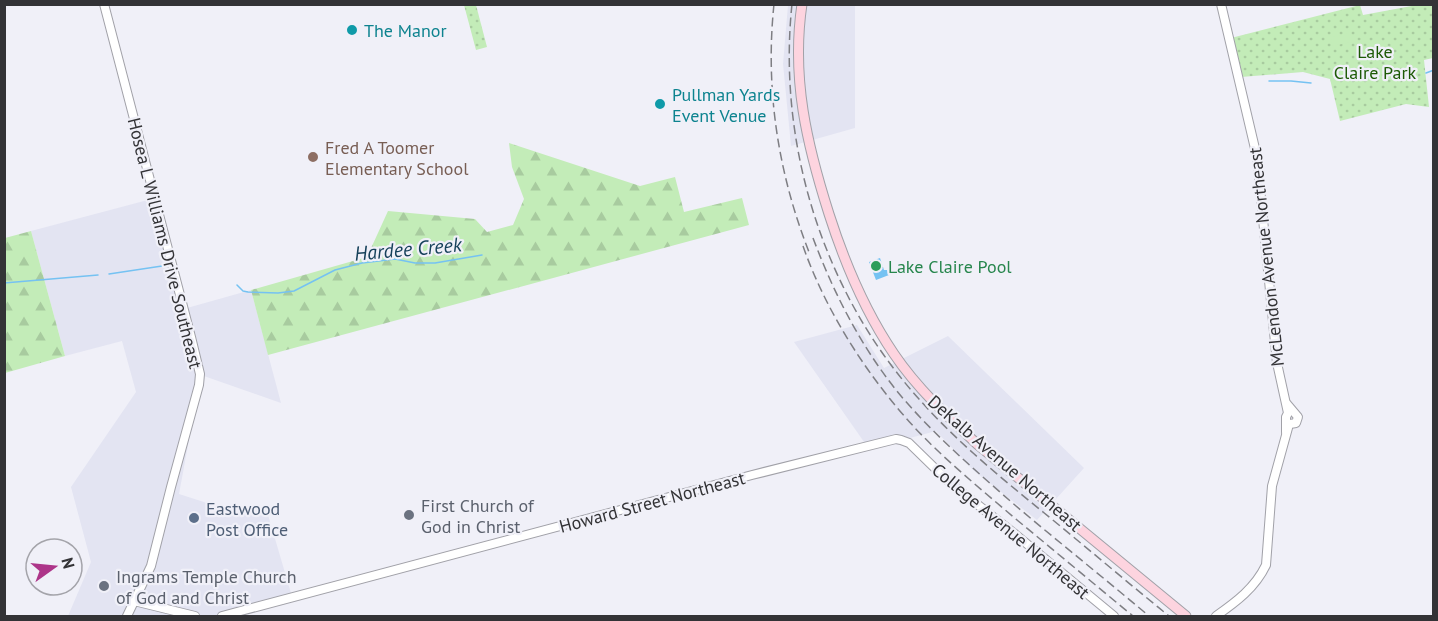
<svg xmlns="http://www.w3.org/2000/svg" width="1438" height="621" viewBox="0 0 1438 621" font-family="'PT Sans',sans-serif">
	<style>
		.built { fill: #e3e4f2 }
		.forest { fill: url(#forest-firs) }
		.park { fill: url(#park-dots) }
		.garden { fill: #c3ecb8 }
		.water { fill: url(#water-ripples) }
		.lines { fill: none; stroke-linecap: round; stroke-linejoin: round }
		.stream { stroke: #75c2f2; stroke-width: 1.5 }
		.tertiary-casing { stroke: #a1a1a8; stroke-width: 10 }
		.secondary-casing { stroke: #a1a1a8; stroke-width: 11 }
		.tertiary { stroke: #fff; stroke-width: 8 }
		.secondary { stroke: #fdd4df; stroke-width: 9 }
		.rail { stroke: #7e7e83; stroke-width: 1.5; stroke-dasharray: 9 4.5; stroke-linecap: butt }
		.culture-dot { fill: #0f9aa8; stroke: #f0f0f8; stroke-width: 2 }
		.education-dot { fill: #8d6e63; stroke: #f0f0f8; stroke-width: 2 }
		.leisure-dot { fill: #2e9e5b; stroke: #f0f0f8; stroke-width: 2 }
		.worship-dot { fill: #6b7280; stroke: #f0f0f8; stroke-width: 2 }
		.service-dot { fill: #5c6f8a; stroke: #f0f0f8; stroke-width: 2 }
		.labels { text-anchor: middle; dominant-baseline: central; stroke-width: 4.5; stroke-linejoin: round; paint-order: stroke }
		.culture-label { font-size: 18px; fill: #0d838f; stroke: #f0f0f8; text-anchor: start }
		.park-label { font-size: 18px; fill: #1d5a05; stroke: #f0f0f8 }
		.education-label { font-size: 18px; fill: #785e54; stroke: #f0f0f8; text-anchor: start }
		.street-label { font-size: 18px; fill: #333336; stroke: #f0f0f8 }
		.leisure-label { font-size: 18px; fill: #27864d; stroke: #f0f0f8; text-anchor: start }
		.worship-label { font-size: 18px; fill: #5b616d; stroke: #f0f0f8; text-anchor: start }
		.service-label { font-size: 18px; fill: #4e5e75; stroke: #f0f0f8; text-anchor: start }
		.water-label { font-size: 20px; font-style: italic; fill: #16415a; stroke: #f0f0f8 }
	</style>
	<defs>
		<pattern id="forest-firs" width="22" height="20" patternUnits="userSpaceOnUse" patternTransform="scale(1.5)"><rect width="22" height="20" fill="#c3ecb8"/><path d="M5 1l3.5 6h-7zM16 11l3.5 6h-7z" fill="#a8cb9f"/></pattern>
		<pattern id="park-dots" width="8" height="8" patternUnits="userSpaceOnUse" patternTransform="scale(1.5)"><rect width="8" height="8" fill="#c3ecb8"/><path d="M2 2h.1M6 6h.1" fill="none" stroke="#a8cb9f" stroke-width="1.8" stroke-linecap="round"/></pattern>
		<pattern id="water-ripples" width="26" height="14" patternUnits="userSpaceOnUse" patternTransform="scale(1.5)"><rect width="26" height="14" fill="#75c2f2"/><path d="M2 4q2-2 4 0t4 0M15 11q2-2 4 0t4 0" fill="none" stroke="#619ec5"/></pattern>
	</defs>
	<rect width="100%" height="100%" fill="#f0f0f8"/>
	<!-- built -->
	<g class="built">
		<path d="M 788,5 L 855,5 L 855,128 L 791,146 L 783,64 Z"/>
		<path d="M 159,197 L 187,308 L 251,290 L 281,403 L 201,375 L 179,494 L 232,511 L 266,508 L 293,600 L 232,616 L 68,616 L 91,562 L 71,487 L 136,392 L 122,341 L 65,356 L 31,231 Z"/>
		<path d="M 857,325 L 884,368 L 948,336 L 1084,468 L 1037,520 L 973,470 L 936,431 L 869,449 L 794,342 Z"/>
	</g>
	<!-- forest -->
	<g class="forest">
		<path d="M 509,143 L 640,186 L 675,177 L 684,212 L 742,198 L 749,225 L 268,355 L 251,290 L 367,257 L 388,211 L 475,219 L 487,232 L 513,225 L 524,199 L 512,167 Z"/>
		<path d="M 31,231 L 65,356 L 5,373 L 5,238 Z"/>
	</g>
	<!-- park -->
	<g class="park">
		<path d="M 464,5 L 476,5 L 487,47 L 476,50 Z"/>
		<path d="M 1360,5 L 1363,15 L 1417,5 L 1433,5 L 1433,58 L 1424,60 L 1429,107 L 1406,104 L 1340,121 L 1330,79 L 1303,72 L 1241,77 L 1231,38 Z"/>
	</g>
	<!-- garden -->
	<path class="garden" d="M 1350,33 L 1352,42 L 1332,46 L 1331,37 Z"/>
	<!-- water -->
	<path class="water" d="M 880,258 L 884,270 L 887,270 L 889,275 L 876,280 L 869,262 Z"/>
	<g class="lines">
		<!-- stream -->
		<g class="stream">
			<path d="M 1426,73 L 1434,70"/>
			<path d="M 1269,81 L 1291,81 L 1311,83"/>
			<path d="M 109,274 L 162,266"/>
			<path d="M 4,283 L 98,275"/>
			<path d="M 237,285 L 243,291 L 248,292 L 278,293 L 294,291 L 335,270 L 362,263 L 395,259 L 415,263 L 435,263 L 482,255"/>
		</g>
		<!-- tertiary casing -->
		<g class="tertiary-casing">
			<g id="tertiary">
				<path d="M 104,4 L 191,337 L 200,374 L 199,385 L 171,487 L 151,566 L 127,616"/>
				<path d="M 1221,4 L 1257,157 L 1277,363 L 1288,413 L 1286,417 L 1286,432"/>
				<path d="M 1287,404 L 1298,417 L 1296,423 L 1290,424"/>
				<path d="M 134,601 L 195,616"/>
				<path d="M 222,616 L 752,475 L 896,439 L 901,440 L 909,443 L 950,483 L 1015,534 L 1114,616"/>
				<path d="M 1216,616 C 1236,602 1255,588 1266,565 L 1272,486 L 1288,428"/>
			</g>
		</g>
		<!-- secondary casing -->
		<g class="secondary-casing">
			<path id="secondary" d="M 802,4 C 791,78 807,145 829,214 C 845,264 864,310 894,354 C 917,388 947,416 977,444 L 1186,616"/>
		</g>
		<!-- tertiary -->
		<use href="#tertiary" class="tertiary"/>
		<!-- secondary -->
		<use href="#secondary" class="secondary"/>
		<!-- rail -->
		<g class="rail">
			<path d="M 774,4 C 765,89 778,173 809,252"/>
			<path d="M 792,4 C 777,145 824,294 919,399 C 956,441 1000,477 1043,512 C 1086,547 1127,582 1169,616"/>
			<path d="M 813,238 C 834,294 862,349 901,396 C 936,437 976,471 1016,506 C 1060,543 1105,579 1149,616"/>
			<path d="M 803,246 C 826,312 868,377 915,428 C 946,461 982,490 1017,520 C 1056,552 1094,584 1133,616"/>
		</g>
	</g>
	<!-- markers -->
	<g class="culture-dot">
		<circle cx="352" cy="30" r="6"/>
		<circle cx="660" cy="104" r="6"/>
	</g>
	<circle class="education-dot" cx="313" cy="157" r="6"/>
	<circle class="leisure-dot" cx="876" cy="266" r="6"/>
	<g class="worship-dot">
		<circle cx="409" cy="515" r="6"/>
		<circle cx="104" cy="586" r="6"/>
	</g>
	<circle class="service-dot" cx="194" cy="518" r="6"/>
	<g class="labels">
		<!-- culture labels -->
		<g class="culture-label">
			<text x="364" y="30">The Manor</text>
			<text x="672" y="94">Pullman Yards<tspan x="672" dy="21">Event Venue</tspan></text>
		</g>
		<!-- park labels -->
		<g class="park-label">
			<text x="1375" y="51">Lake<tspan x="1375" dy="21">Claire Park</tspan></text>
		</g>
		<!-- education labels -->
		<g class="education-label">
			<text x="325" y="147">Fred A Toomer<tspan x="325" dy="21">Elementary School</tspan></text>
		</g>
		<!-- street labels -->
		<g class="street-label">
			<text transform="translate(165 243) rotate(76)">Hosea L Williams Drive Southeast</text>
			<text transform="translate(1266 257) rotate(-96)">McLendon Avenue Northeast</text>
			<text transform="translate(1005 463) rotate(41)">DeKalb Avenue Northeast</text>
			<text transform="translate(652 502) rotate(-15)">Howard Street Northeast</text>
			<text transform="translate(1011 531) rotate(40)">College Avenue Northeast</text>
		</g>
		<!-- leisure labels -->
		<g class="leisure-label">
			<text x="888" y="266">Lake Claire Pool</text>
		</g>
		<!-- worship labels -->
		<g class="worship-label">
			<text x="421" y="505">First Church of<tspan x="421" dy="21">God in Christ</tspan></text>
			<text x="116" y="576">Ingrams Temple Church<tspan x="116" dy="21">of God and Christ</tspan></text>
		</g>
		<!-- service labels -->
		<g class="service-label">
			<text x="206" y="508">Eastwood<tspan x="206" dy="21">Post Office</tspan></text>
		</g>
		<!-- water labels -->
		<g class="water-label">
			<text transform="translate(408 249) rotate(-5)">Hardee Creek</text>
		</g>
	</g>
	<!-- border -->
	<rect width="1438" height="621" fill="none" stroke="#333336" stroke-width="12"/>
	<!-- north arrow -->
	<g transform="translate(54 567) rotate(75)"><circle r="28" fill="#f0f0f8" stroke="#a4a4aa" stroke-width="1.5"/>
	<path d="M0-4.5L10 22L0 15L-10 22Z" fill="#ad3589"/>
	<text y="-9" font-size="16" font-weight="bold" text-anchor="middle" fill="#333336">N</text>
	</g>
</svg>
